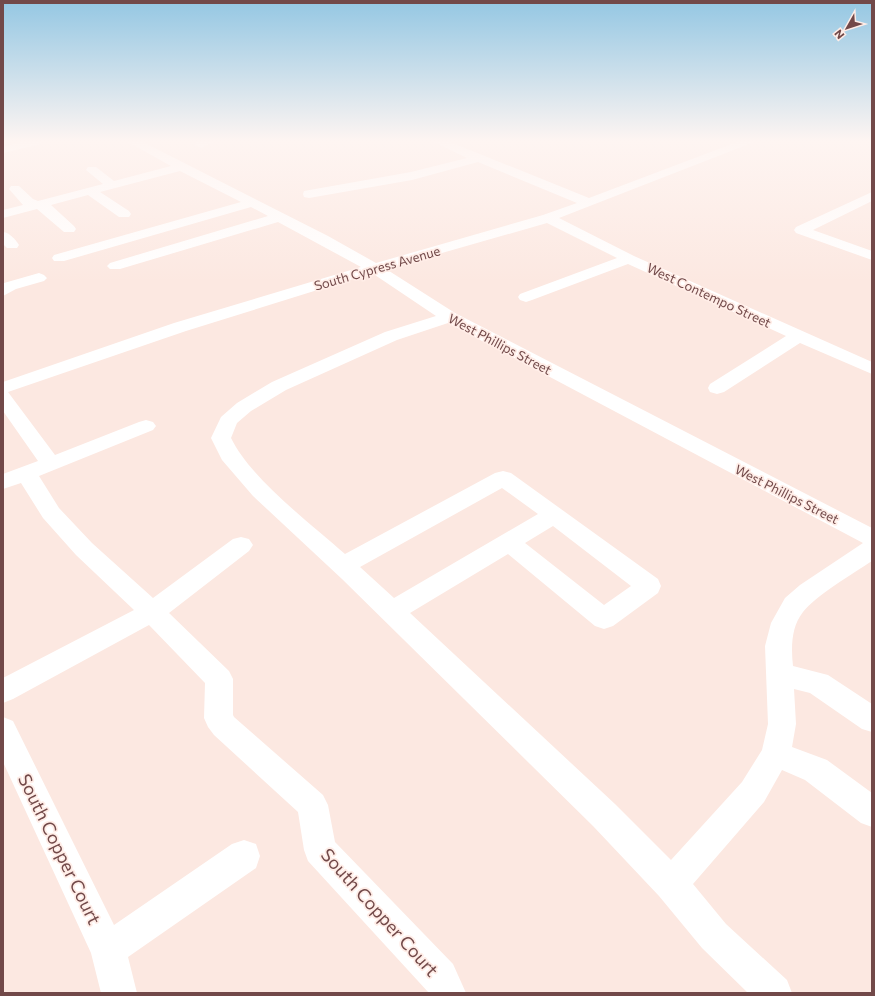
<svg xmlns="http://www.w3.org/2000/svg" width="875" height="996" viewBox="0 0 875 996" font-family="Commissioner,sans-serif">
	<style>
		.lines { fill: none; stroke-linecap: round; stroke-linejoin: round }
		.minor { fill: #fff; fill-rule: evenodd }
		.labels { text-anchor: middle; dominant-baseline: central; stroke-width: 3.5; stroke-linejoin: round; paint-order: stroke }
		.far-street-label { font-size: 13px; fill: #724949; stroke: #ffede7 }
		.near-street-label { font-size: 18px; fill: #724949; stroke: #ffede7 }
	</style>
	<rect width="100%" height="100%" fill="#fce8e1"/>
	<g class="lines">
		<!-- minor -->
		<g class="minor">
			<path d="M 21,142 L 42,142 L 41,144 L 3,153 L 3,147 Z"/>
			<path d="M 128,142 L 143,142 L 328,236 L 376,263 L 543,215 L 577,203 L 478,162 L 412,180 L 309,198 L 304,197 L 303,194 L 304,191 L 411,172 L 467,158 L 434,142 L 450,142 L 589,198 L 737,142 L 754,142 L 559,218 L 634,256 L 872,362 L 872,374 L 800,343 L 724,392 L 717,394 L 710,392 L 708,388 L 710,384 L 786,336 L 628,264 L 532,300 L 526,302 L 520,300 L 518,297 L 520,294 L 617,258 L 547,223 L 386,269 L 455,313 L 872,528 L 872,561 C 854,573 815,596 803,612 C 791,627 791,648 793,666 L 828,675 L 872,704 L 872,732 L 862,729 L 810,693 L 794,689 L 796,724 L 792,747 L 827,760 L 872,793 L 872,827 L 861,823 L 805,780 L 782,770 L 764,802 L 693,884 L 726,924 L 787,980 L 792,993 L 748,993 L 702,948 L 659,896 L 593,826 L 342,579 L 253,496 L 222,460 L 211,438 L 221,417 L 237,403 L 272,382 L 385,332 L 436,316 L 372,273 L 186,331 L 8,392 L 55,455 L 139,422 L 146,420 L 153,422 L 156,426 L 153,430 L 39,476 L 59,508 L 92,543 L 153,598 L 233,539 L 241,537 L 249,539 L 253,545 L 249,551 L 169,613 L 229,671 L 233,679 L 233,715 L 234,717 L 323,795 L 328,805 L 335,842 L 453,964 L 466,993 L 429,993 L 308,861 L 304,850 L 298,812 L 214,735 L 208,727 L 204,718 L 205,683 L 149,625 L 13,699 L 3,703 L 3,678 L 134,610 L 76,555 L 43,518 L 21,483 L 3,489 L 3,474 L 38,461 L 3,411 L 3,382 L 174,323 L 361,267 L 278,222 L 120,269 L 110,269 L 107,266 L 110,263 L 268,216 L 251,207 L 64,261 L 54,261 L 52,258 L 54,255 L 241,202 L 180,171 L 100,192 L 129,211 L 131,214 L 129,217 L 119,217 L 88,195 L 51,205 L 74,226 L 76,229 L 74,232 L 64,232 L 37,209 L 3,218 L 3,210 L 23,205 L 9,189 L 11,186 L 19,186 L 33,199 L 38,201 L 103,184 L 86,170 L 88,167 L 96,167 L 114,181 L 171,166 ZM 448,323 L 863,543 L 800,585 L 785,598 L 771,623 L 765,646 L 768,724 L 762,750 L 742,782 L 671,860 L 615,804 L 410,613 L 508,554 L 595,626 L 604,629 L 613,626 L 658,593 L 661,586 L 658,579 L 511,473 L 503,471 L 495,473 L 345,554 C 310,523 251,479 231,438 L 237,423 L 251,411 L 286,390 L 397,340 ZM 502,488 L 538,514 L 394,598 L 360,567 ZM 553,526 L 631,586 L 604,605 L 525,543 Z"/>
			<path d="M 213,142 L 201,148 L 195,145 L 197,142 Z"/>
			<path d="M 872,192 L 872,201 L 813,230 L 872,251 L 872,260 L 796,233 L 794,230 L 796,227 Z"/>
			<path d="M 3,232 C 10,233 15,239 19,245 L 17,248 L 7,248 L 3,244 Z"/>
			<path d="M 39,273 L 44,275 L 47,278 L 44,281 L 16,289 L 3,296 L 4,283 Z"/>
			<path d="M 3,717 L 13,721 L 114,925 L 232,844 L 244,840 L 256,844 L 260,856 L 256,868 L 128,957 L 137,993 L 101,993 L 91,953 L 3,762 Z"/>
		</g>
	</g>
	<!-- sky -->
	<linearGradient id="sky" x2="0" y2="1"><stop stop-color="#94c7e3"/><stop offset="0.5" stop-color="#fef5f2"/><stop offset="1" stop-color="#fef5f2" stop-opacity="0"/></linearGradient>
	<rect width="875" height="282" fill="url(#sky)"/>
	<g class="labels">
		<!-- far-street labels -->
		<g class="far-street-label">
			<text transform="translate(377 268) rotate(-16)">South Cypress Avenue</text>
			<text transform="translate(709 295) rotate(25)">West Contempo Street</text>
			<text transform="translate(500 344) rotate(28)">West Phillips Street</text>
			<text transform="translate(787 494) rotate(27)">West Phillips Street</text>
		</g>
		<!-- near-street labels -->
		<g class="near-street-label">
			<text transform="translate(60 849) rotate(64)">South Copper Court</text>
			<text transform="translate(380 912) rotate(48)">South Copper Court</text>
		</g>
	</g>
	<!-- border -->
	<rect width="875" height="996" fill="none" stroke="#724949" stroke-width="8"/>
	<!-- north arrow -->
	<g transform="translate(847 28) rotate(231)" stroke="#ffede7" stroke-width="3" paint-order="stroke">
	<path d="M0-3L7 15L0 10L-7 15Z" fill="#724949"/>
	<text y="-6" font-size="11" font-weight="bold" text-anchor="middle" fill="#724949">N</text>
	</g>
</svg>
